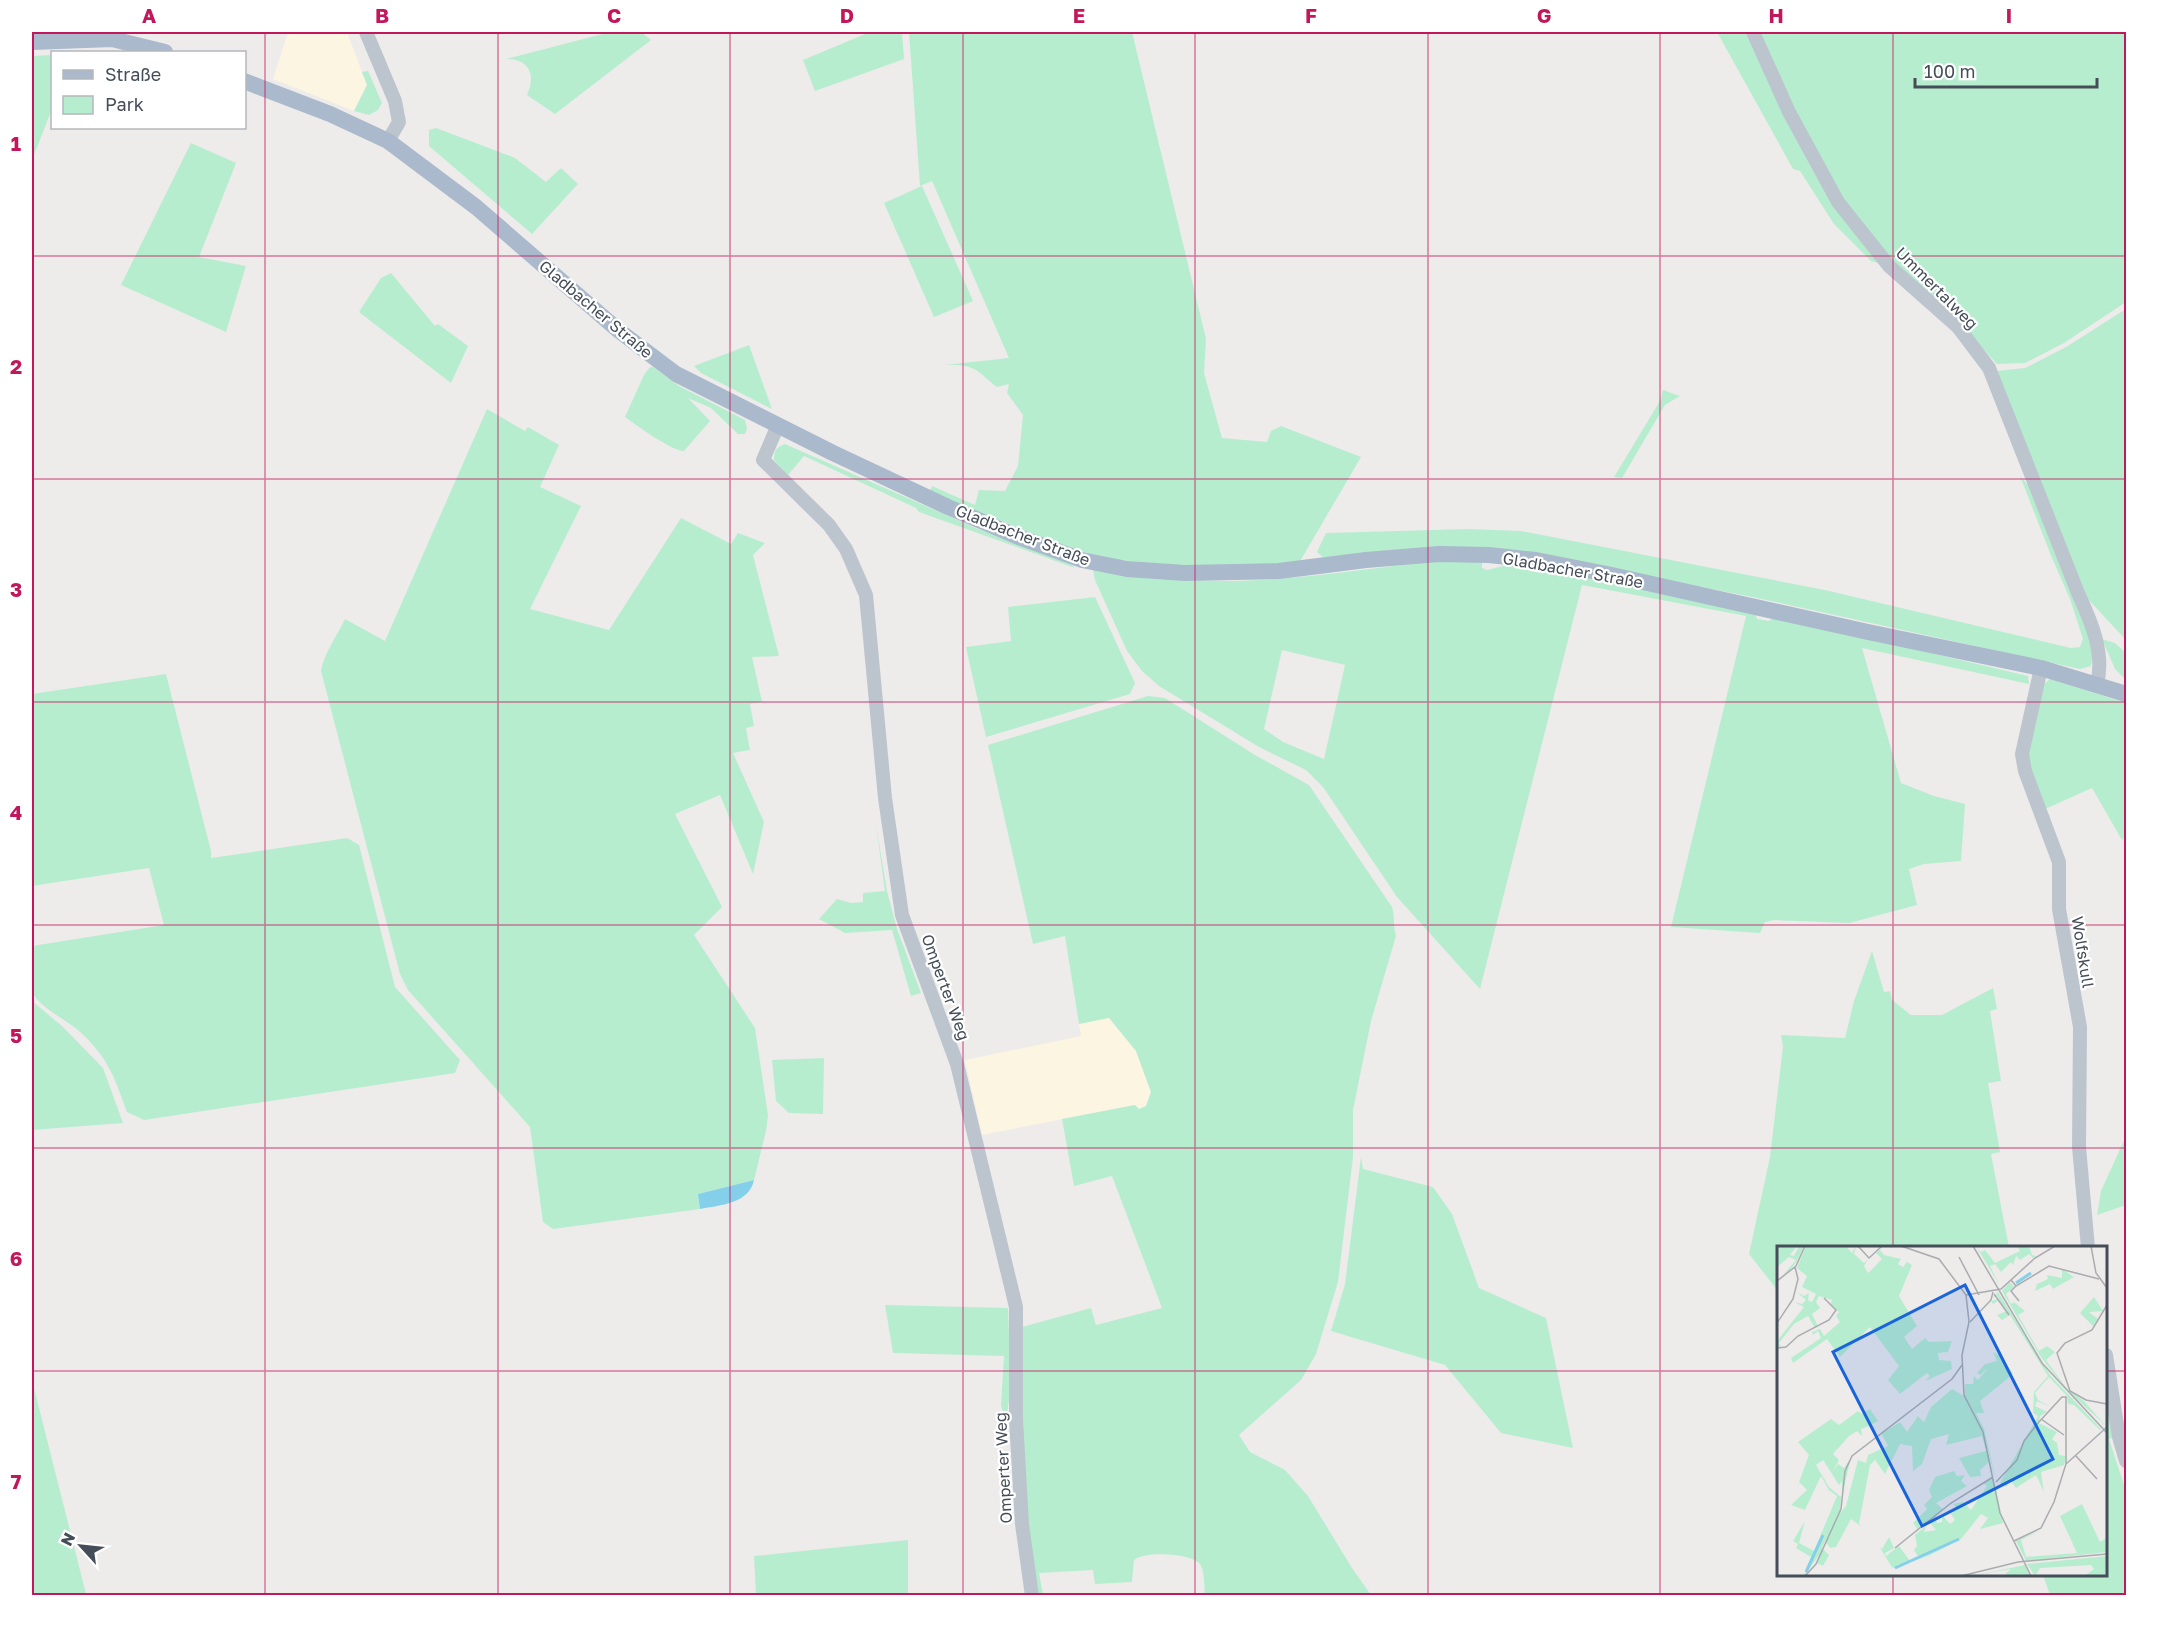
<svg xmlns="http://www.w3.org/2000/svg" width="2158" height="1627" viewBox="0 0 2158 1627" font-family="'Golos Text',sans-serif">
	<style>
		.commercial { fill: #fbf5e2 }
		.green { fill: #b7edcf; fill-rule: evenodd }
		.water { fill: #84d0eb }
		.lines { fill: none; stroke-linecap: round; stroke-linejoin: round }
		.minor { stroke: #bcc5ce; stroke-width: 14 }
		.major { stroke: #aab9cb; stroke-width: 16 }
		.grid { fill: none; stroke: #c2185b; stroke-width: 1.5; stroke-opacity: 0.55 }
		.labels { text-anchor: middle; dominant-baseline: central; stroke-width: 4.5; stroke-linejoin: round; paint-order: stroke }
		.street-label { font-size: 16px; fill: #444d58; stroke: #fff }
		.inset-river { fill: none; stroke: #84d0eb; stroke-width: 3 }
		.inset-road { fill: none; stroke: #aaacb0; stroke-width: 1.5 }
		.view { fill: #1964da; fill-opacity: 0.15; stroke: #1964da; stroke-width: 3 }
		.inset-edge { fill: none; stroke: #444d58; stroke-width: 3 }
		.neatline { fill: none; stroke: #c2185b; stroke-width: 2 }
		.grid-label { font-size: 20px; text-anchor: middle; font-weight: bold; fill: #c2185b }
	</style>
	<rect width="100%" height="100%" fill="#eeebeb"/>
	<!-- commercial -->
	<g class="commercial">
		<path d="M 288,32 L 347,32 L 367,85 L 354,111 L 273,79 Z"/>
		<path d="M 1109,1017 L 1136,1051 L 1151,1092 L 1146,1106 L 1139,1109 L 1135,1105 L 982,1135 L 965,1060 L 1081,1036 L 1079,1024 Z"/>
	</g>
	<!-- green -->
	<g class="green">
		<path d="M 610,32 L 641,32 L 651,40 L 555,114 L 527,95 C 536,75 530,59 506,59 Z"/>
		<path d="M 870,32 L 902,32 L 904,59 L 815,91 L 803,60 Z"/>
		<path d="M 909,32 L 1132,32 L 1206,339 L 1204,373 L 1222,438 L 1267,442 L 1271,431 L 1281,426 L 1361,457 L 1299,563 L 1211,568 L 1118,560 L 1071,549 L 929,492 L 932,486 L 975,505 L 979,490 L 1005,491 L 1018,466 L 1023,415 L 1007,393 L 1009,384 L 997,387 C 975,369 975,364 945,365 L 1009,358 L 932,181 L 920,186 Z"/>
		<path d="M 1717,32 L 1747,32 L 1878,263 L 1871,261 L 1834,224 L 1800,171 L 1793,169 Z"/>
		<path d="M 1756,32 L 2126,32 L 2126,302 L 2064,343 L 2025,363 L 1997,364 C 1983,349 1969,332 1954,318 C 1927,293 1899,269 1875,241 C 1824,180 1792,103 1756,32 Z"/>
		<path d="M 52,55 L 52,109 L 32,160 L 32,56 Z"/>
		<path d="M 368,71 L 382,103 L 378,110 L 369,115 L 354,111 L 367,85 L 362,72 Z"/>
		<path d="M 436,128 L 515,158 L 546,182 L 561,168 L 578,184 L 532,234 L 429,146 L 429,130 Z"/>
		<path d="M 191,143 L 236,163 L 199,257 L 246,266 L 226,332 L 121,285 Z"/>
		<path d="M 922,186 L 973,301 L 934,317 L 884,203 Z"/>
		<path d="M 391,273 L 435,326 L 438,324 L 468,346 L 451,383 L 359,312 L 381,278 Z"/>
		<path d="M 2126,309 L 2126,640 L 2085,596 L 1996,371 L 2025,368 L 2066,347 Z"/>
		<path d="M 749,345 L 772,409 L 701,373 L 694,366 Z"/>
		<path d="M 650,367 L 653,367 L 679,386 L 745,420 L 747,428 L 745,434 L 738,434 L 711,408 L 688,398 L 710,421 L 684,451 C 672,451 637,426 625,417 L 644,375 Z"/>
		<path d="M 1663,390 L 1680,396 L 1665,405 L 1622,478 L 1614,477 L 1660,401 Z"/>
		<path d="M 487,409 L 525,431 L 528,427 L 559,445 L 540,487 L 581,506 L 530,609 L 609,630 L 681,518 L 731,544 L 738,533 L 765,543 L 753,555 L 779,656 L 752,657 L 762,702 L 750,704 L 754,726 L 746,728 L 750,750 L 733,753 L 764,822 L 753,874 L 720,795 L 675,814 L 722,907 L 694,935 L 755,1028 L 768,1115 L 766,1131 L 754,1180 L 698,1194 L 700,1209 L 553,1229 L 543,1222 L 530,1127 L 408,990 L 400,974 L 321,671 C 324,653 337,636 345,619 L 385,641 Z"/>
		<path d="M 785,444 L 978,529 L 1068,561 L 1075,568 L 919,512 L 916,508 L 804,456 L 788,475 L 774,460 C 774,451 776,447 785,444 Z"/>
		<path d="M 2020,476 L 2028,485 L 2092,643 L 2093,654 L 2091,666 L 2080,669 L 1757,598 L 1582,563 L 1324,558 L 1317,552 L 1326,533 L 1469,529 L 1521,531 L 1825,590 L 2071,648 L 2080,647 L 2083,639 L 2070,599 L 2052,558 Z"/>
		<path d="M 1429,562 L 1482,562 L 1482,568 L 1487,570 L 1507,565 L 1565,572 L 1755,613 L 1757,619 L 1769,621 L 1775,616 L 2028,676 L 2029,684 L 1862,648 L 1901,783 L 1934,796 L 1965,804 L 1961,861 L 1924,864 L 1909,869 L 1917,905 L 1849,923 L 1774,920 L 1765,922 L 1760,933 L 1671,927 L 1746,616 L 1582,585 L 1480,989 L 1397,897 L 1323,787 L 1306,770 L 1259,747 L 1159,686 L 1142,671 L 1127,651 L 1095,580 L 1093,570 C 1136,576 1180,580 1224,581 C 1292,581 1361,569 1429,562 ZM 1282,650 L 1345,665 L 1324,759 L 1283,742 L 1264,729 Z"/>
		<path d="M 1095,597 L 1135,683 L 1130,694 L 986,737 L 966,647 L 1011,641 L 1008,607 Z"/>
		<path d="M 2102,639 L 2115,643 L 2126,653 L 2126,680 L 2115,669 Z"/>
		<path d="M 166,674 L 211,851 L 211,858 L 347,838 L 359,845 L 395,987 L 460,1060 L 455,1073 L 144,1120 L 127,1112 C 114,1076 108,1057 78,1030 C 66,1020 38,1006 32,992 C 28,982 31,957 32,946 L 164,925 L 149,868 L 32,886 L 32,694 Z"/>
		<path d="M 2050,679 L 2126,703 L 2126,839 L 2125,837 L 2122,840 L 2092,788 L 2045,809 L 2027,760 L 2042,686 Z"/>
		<path d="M 1148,696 L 1165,698 L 1255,755 L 1309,785 L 1392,907 C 1395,916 1393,926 1396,936 L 1371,1021 L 1353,1110 L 1353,1157 L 1338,1282 L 1316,1354 L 1301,1380 L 1239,1435 L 1250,1452 L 1285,1470 L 1308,1496 L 1352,1568 L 1371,1595 L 1205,1595 C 1204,1587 1205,1569 1199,1563 C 1189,1553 1144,1551 1134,1560 L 1132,1582 L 1095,1584 L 1093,1570 L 1039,1573 L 1043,1595 L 1039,1595 L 1027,1524 L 1020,1421 L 1022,1327 L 1091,1308 L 1096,1325 L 1162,1308 L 1112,1176 L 1074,1186 L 1062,1119 L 1135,1105 L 1139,1109 L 1146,1106 L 1151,1092 L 1136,1051 L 1109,1018 L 1079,1024 L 1065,936 L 1033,944 L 988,745 Z"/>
		<path d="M 876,825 L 887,891 L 897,929 L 921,993 L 911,996 L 892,930 L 845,933 L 819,919 L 837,899 L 851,903 L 863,902 L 863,893 L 885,891 Z"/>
		<path d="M 1872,951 L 1884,992 L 1890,991 L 1892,1000 L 1911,1015 L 1942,1015 L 1993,988 L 1997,1009 L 1990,1011 L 2001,1081 L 1988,1083 L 2000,1152 L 1991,1154 L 2009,1247 L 1778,1248 L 1778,1291 L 1749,1254 L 1770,1157 L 1783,1046 L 1781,1035 L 1845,1038 L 1854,1001 Z"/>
		<path d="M 32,1001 L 63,1027 L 103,1068 L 123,1123 L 32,1130 Z"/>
		<path d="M 824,1058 L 823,1114 L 789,1113 L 776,1101 L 772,1060 Z"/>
		<path d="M 2126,1136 L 2126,1205 L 2097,1215 L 2101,1191 Z"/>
		<path d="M 1361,1157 L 1363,1169 L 1433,1187 L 1452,1214 L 1479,1288 L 1546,1318 L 1573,1448 L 1501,1433 L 1445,1365 L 1331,1331 L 1345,1284 Z"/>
		<path d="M 885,1305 L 1008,1308 L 1011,1385 L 1006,1422 L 1001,1405 L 1004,1356 L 893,1353 Z"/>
		<path d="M 32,1380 L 86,1594 L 32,1595 Z"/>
		<path d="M 2106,1384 L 2115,1437 L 2109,1439 L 2126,1491 L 2126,1595 L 2050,1595 L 2043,1575 L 2106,1574 Z"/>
		<path d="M 908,1540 L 908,1595 L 756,1595 L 754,1556 Z"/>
	</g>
	<!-- water -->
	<path class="water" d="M 754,1180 C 749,1204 720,1205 700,1209 L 698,1194 Z"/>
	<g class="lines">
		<!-- minor -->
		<g class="minor">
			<path d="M 366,32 L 395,101 L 399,122 L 388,141"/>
			<path d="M 1753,32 L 1789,112 L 1838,202 L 1889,266 L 1958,327 L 1989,368 L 2078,593 C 2091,621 2105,653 2097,684"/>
			<path d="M 778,425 L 763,460 L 829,525 L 846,549 L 866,595 L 885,798 L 902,915 L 957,1064 L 1016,1307 L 1016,1419 L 1022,1524 L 1032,1596"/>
			<path d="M 2041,668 L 2022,754 L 2025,771 L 2059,862 L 2059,909 L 2080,1027 L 2079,1147 L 2088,1248"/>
			<path d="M 2106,1355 L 2119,1437 L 2126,1461"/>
		</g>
		<!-- major -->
		<g class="major">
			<path d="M 32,42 L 112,39 L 165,52"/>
			<path d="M 244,81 L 330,114 L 388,141 L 476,207 L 618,330 L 676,374 L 833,453 L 948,507 L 1016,536 L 1082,560 L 1127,569 L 1185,573 L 1279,571 L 1366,560 L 1439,554 L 1489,555 L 1536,560 L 1607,574 L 1868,632 L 2041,668 L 2126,694"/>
		</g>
	</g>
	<!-- grid -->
	<path class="grid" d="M 265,32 L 265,1596M 498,32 L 498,1596M 730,32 L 730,1596M 963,32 L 963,1596M 1195,32 L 1195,1596M 1428,32 L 1428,1596M 1660,32 L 1660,1596M 1893,32 L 1893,1248M 32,256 L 2126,256M 32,479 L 2126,479M 32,702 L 2126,702M 32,925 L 2126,925M 32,1148 L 2126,1148M 32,1371 L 1778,1371M 2106,1371 L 2126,1371M 1893,1574 L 1893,1596"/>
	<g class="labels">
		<!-- street labels -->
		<g class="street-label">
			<text transform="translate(1937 288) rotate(45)">Ummertalweg</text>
			<text transform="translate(596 309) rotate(40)">Gladbacher Straße</text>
			<text transform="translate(1023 535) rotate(21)">Gladbacher Straße</text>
			<text transform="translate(1573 570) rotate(10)">Gladbacher Straße</text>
			<text transform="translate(2083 952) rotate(81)">Wolfskull</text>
			<text transform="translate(946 987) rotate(70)">Omperter Weg</text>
			<text transform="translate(1003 1468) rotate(-93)">Omperter Weg</text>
		</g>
	</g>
	<!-- overview -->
	<g transform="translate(1777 1246)">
		<rect width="330" height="330" fill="#eeebeb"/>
		<path d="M 0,0 L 20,0 L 13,9 L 17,10 L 22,0 L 27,0 L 20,15 L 13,24 L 6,29 L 19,14 L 12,11 L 0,21 ZM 29,0 L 69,0 L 75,7 L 79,0 L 77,8 L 87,17 L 91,13 L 87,20 L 91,27 L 105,13 L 99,7 L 106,0 L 103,4 L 107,9 L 124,13 L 121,18 L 126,21 L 130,16 L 135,19 L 122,50 L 140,80 L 127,91 L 135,103 L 148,92 L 152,96 L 175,95 L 171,106 L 161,107 L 162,114 L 174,115 L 175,123 L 148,135 L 153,130 L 150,127 L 123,148 L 111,134 L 122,120 L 93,81 L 63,111 L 50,93 L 16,117 L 14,112 L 44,92 L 41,85 L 36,89 L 35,86 L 43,83 L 47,90 L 63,76 L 59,70 L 62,66 L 53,59 L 55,54 L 42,50 L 39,56 L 43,62 L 35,68 L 41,80 L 38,82 L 31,70 L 17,78 L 2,97 L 4,101 L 0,100 L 0,95 L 27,61 L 17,56 L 25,58 L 29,54 L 20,46 L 27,50 L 32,47 L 31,54 L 35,56 L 39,48 L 25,41 L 30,30 L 20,22 ZM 199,0 L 204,6 L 208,4 L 218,17 L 243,5 L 240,0 L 252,0 L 255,9 L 259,10 L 256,12 L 252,8 L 243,14 L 239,10 L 236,19 L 234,16 L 224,26 L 218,18 L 213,20 L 223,40 ZM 285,23 L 297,31 L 276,43 L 273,38 L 258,45 L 260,38 L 271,33 L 270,29 L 285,32 ZM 233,36 L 237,41 L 229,48 L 234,58 L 237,56 L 248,65 L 241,69 L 260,102 L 262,105 L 270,100 L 278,106 L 269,114 L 290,143 L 307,155 L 328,179 L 290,144 L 264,111 L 225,45 ZM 221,46 L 273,129 L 324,183 L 317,192 L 323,184 L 297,159 L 291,158 L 290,150 L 272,131 L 258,147 L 261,154 L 274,161 L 260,155 L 258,160 L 270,166 L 263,170 L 262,177 L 280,186 L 275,193 L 280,197 L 282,209 L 289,210 L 287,219 L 264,226 L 267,246 L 259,229 L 239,242 L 234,235 L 229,241 L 223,237 L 261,170 L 256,167 L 257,146 L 271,130 L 233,69 L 225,74 L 220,69 L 230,65 L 222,54 L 216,58 L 214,55 L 222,53 L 220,49 L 216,52 ZM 317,51 L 326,65 L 312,66 L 321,73 L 316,80 L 303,67 ZM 216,106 L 225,111 L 236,128 L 203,155 L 207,167 L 199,167 L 207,183 L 219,234 L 205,183 L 188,152 L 188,138 L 196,138 L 197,130 L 201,134 L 211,122 L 203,129 L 200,127 L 208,118 L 220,115 ZM 175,143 L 187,150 L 203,181 L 206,188 L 217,230 L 212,216 L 203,224 L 204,230 L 193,231 L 182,212 L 209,205 L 205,190 L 169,199 L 172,188 L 154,193 L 145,218 L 136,225 L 135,200 L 123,198 L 108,228 L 98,214 L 93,219 L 82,278 L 85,281 L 74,273 L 59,301 L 53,302 L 48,295 L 45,302 L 52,309 L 46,320 L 40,317 L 42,309 L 27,330 L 34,311 L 19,302 L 21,298 L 16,295 L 28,275 L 22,297 L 37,305 L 60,250 L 52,244 L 44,230 L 28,264 L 14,259 L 30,244 L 22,236 L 32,209 L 21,196 L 54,173 L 62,179 L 81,165 L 85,168 L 93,163 L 101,175 L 95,178 L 100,188 L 92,180 L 84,183 L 85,190 L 80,185 L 72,190 L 56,208 L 62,214 L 56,225 L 61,218 L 67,222 L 74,212 L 65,249 L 65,235 L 62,239 L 46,214 L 39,219 L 52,241 L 64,251 L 63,267 L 69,260 L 81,214 L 89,217 L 91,209 L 111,200 L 104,187 L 100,190 L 123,176 L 130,186 L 141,170 L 147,176 L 154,161 ZM 177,225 L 180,230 L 188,229 L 184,235 L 190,240 L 159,257 L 166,263 L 141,284 L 136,277 L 150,263 L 147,259 L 155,251 L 152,244 L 158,231 ZM 216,232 L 218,242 L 215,248 L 219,243 L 226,277 L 203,283 L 211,272 L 204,268 L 184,293 L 153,309 L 118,322 L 115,321 L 116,323 L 102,300 L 105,303 L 112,291 L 117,302 L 108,307 L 109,310 L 122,300 L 133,315 L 142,312 L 137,304 L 140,300 L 138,289 L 149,280 L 147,286 L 159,284 L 152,276 L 159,269 L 160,277 L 165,276 L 165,269 L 173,278 L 178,274 L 174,268 L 180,262 L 176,258 L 186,256 L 194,264 L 210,240 L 206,237 ZM 305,258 L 323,296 L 330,292 L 330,306 L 249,315 L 239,295 L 264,284 L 244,294 L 249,311 L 300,307 L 283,270 ZM 330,310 L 330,330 L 307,330 L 317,323 L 314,319 L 263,322 L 258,330 L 250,318 ZM 248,319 L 253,330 L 226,330 L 234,323 L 195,330 Z" fill="#b7edcf"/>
		<path class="inset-river" d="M 239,37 L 254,27M 118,322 L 182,293M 29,326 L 46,289"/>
		<path class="inset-road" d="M 81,0 L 92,12 L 105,0M 124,0 L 162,13 L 189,49 L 192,76 L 185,109 L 187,149 L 206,186 L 223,267 L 254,330M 196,0 L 265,117 L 330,187M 314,0 L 319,27 L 330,42M 182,11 L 202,49M 234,34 L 239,40 L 272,20 L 322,33M 0,35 L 19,20 L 28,0M 239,40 L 234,45 L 242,55M 217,48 L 232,69M 189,49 L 224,43 L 258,12 L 278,0M 330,59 L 315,84 L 288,97 L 280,107 L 293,145 L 309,154 L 330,158M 193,76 L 214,54 L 216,46M 0,77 L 16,53 L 21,33 L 18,21M 0,102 L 9,101 L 21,90 L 52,74 L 59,64 L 47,52M 264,173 L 287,189M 299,210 L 320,233M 289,218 L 330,181M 219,236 L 240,214 L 247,195 L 261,177 L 285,151 L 289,151 L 289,218 L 277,256 L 264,282 L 237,295M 118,302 L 174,257 L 216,231M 28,330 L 39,318 L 64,263 L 68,225 L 75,210 L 175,133 L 185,119M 184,330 L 241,316 L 330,308"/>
		<path class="view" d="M 188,39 L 276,213 L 145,280 L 56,106 Z"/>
		<rect width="330" height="330" class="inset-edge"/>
	</g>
	<!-- border -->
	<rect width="2158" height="1627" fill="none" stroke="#ffffff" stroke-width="66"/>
	<!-- legend -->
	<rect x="51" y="51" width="195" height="78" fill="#ffffff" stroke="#b4b8bc" stroke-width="1.5"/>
	<rect x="63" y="70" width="30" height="9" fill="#aab9cb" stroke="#b4b8bc" stroke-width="1.5"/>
	<text x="105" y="81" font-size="18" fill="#444d58">Straße</text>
	<rect x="63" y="96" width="30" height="18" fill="#b7edcf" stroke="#b4b8bc" stroke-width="1.5"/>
	<text x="105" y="111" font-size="18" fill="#444d58">Park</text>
	<!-- north arrow -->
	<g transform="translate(81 1546) rotate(297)" stroke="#ffffff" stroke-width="4.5" paint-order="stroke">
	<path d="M0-4.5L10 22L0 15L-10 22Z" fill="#444d58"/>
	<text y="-9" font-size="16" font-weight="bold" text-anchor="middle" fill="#444d58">N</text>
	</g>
	<!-- scale -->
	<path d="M1915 78v9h182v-9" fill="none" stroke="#444d58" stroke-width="3"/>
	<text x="1924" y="78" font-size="18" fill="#444d58" stroke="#ffffff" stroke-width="4.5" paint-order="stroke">100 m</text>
	<rect x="33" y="33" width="2092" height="1561" class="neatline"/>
	<g class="grid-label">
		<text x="149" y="23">A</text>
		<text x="382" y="23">B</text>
		<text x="614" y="23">C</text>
		<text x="847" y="23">D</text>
		<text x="1079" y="23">E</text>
		<text x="1311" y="23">F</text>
		<text x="1544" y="23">G</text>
		<text x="1776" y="23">H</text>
		<text x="2009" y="23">I</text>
		<text x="16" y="151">1</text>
		<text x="16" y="374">2</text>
		<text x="16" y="597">3</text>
		<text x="16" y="820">4</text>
		<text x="16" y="1043">5</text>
		<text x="16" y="1266">6</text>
		<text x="16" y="1489">7</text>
	</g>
</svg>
